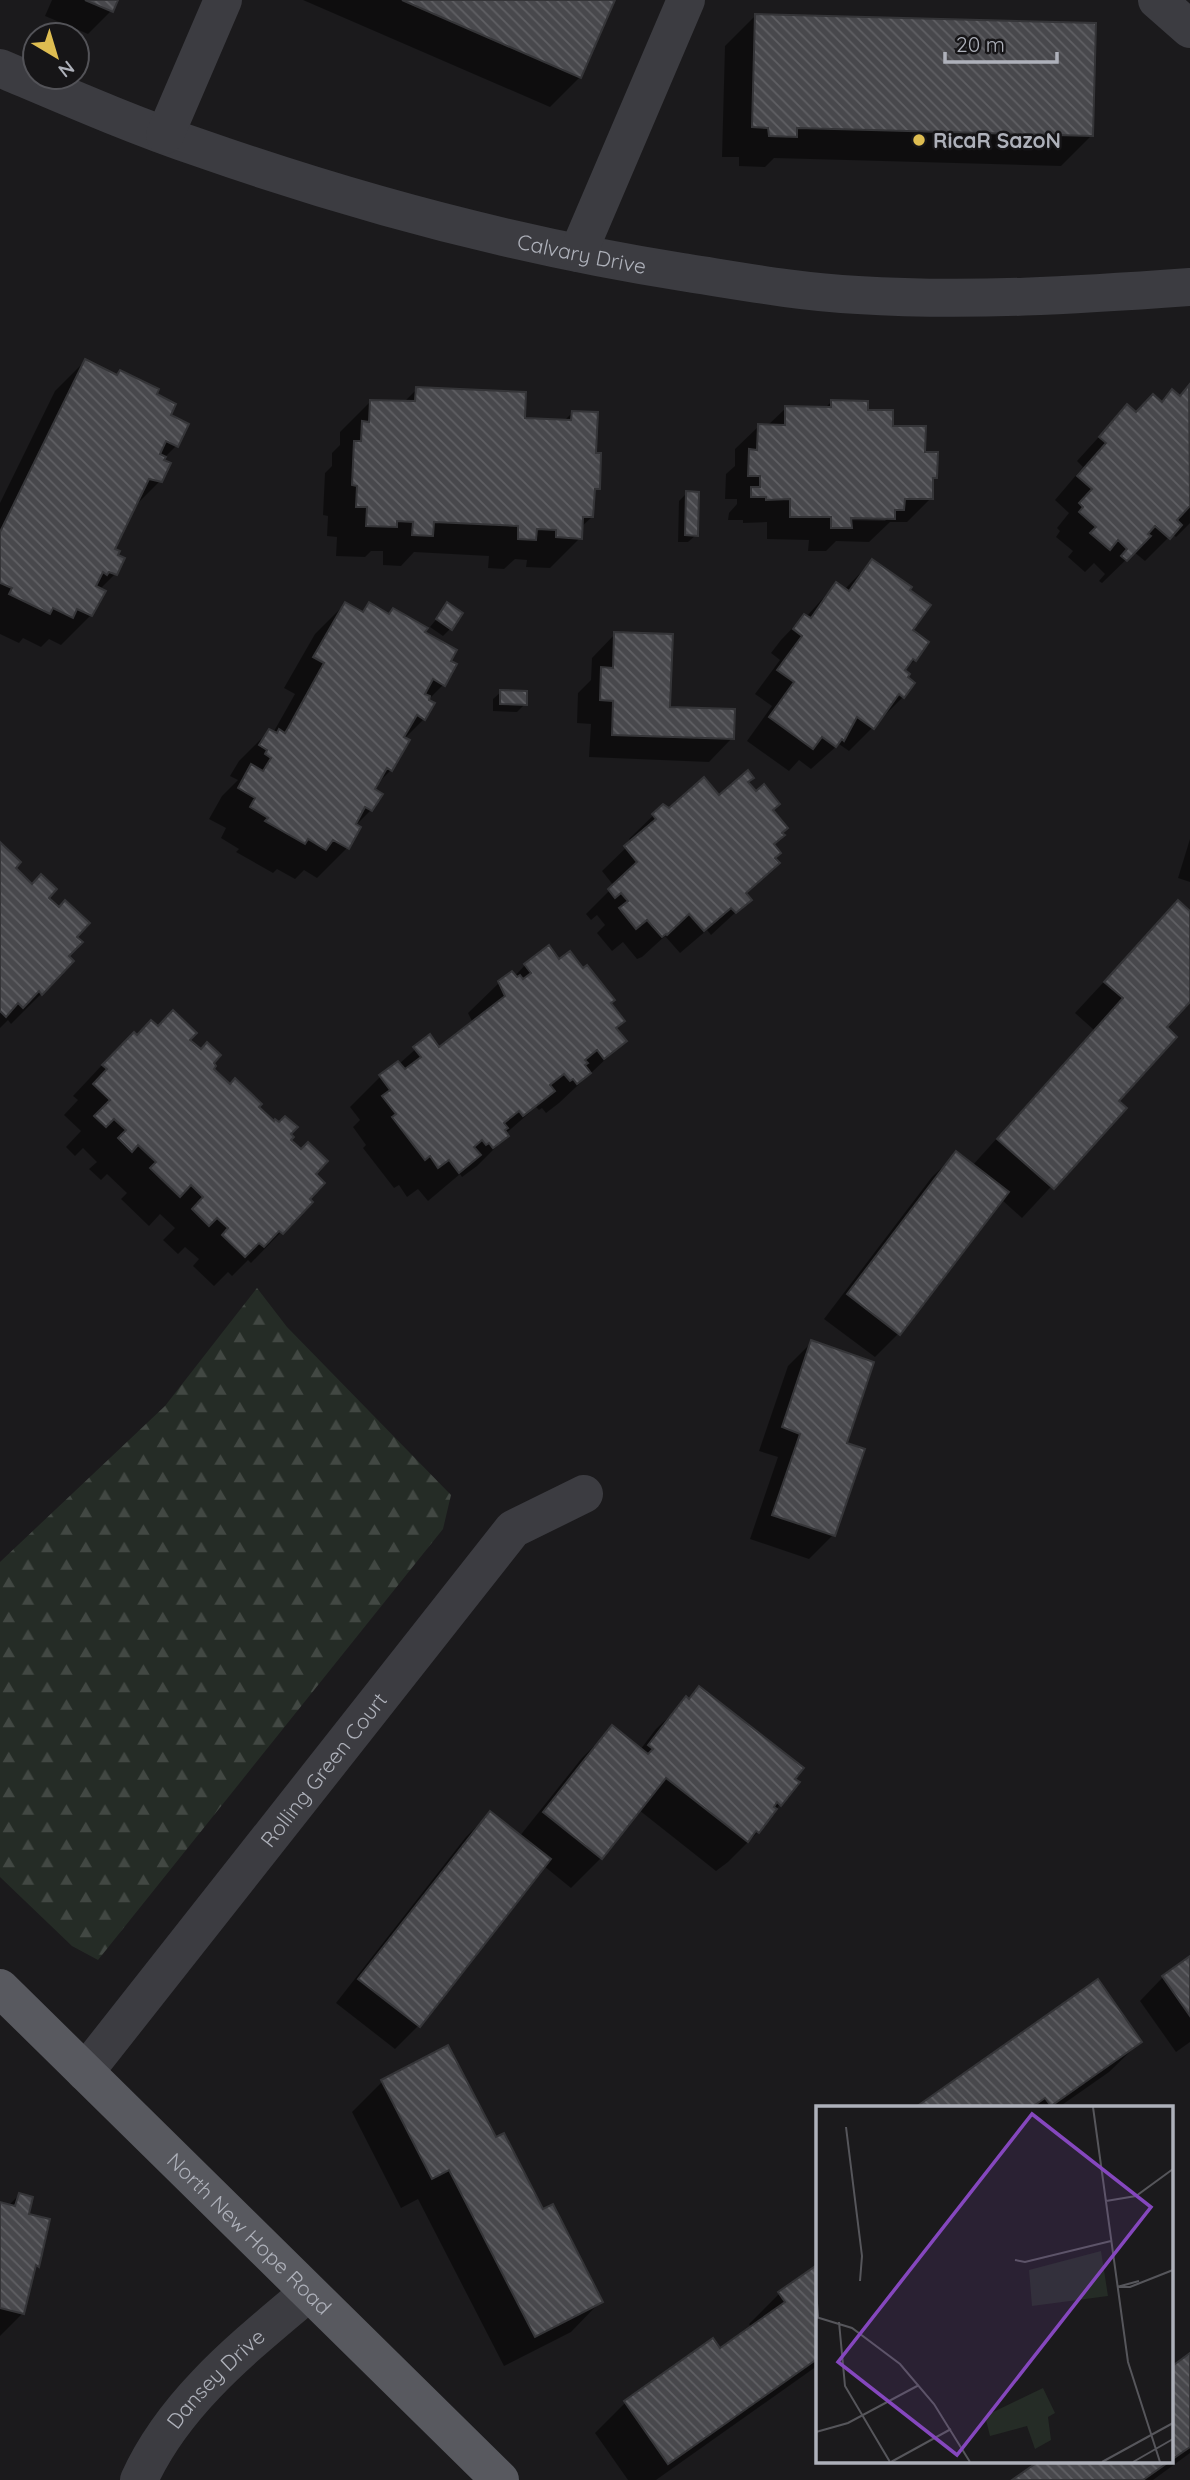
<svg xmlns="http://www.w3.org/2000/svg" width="1190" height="2480" viewBox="0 0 1190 2480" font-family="Quicksand,sans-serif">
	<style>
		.forest { fill: url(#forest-firs) }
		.shadow { fill: #0007; fill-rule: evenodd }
		.building { fill: url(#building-back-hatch); stroke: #353538; stroke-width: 2 }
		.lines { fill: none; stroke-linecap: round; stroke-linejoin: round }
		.minor { stroke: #3c3c41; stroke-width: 38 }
		.major { stroke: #58595f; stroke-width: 38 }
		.poi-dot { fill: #debd51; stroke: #161517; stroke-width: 2.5 }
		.labels { text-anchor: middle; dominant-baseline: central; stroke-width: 5; stroke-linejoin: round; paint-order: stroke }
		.poi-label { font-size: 21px; font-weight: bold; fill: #aeb1ba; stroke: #161517; text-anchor: start }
		.street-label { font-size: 21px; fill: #aeb1ba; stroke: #161517 }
		.inset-road { fill: none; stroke: #56565b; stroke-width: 2 }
		.view { fill: #8547be; fill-opacity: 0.15; stroke: #8547be; stroke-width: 3.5 }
		.inset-edge { fill: none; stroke: #aeb1ba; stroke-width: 3.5 }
	</style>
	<defs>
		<pattern id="forest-firs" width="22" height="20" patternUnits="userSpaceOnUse" patternTransform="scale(1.75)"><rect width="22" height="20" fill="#252c26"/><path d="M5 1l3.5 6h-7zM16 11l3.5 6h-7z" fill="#424843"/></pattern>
		<pattern id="building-back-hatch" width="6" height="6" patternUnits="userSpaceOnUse" patternTransform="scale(1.75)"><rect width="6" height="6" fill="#48484c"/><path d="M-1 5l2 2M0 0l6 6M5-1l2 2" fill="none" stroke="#606064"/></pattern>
	</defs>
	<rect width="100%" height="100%" fill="#1b1a1c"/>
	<!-- forest -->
	<path class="forest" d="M 257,1288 L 287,1327 L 451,1495 L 443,1529 L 98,1960 L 72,1946 L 0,1877 L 0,1562 L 165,1406 Z"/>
	<!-- shadow -->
	<g class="shadow">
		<path d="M 52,0 L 116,0 L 111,11 L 88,34 L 45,16 Z"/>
		<path d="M 303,0 L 613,0 L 580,77 L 550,107 Z"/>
		<path d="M 755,16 L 1091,136 L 1061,166 L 774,158 L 765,167 L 739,166 L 739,157 L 722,157 L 725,46 Z"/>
		<path d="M 85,361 L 155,394 L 168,416 L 176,446 L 161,461 L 160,481 L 132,509 L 113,550 L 115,574 L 100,589 L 91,615 L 61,645 L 49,639 L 41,647 L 23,638 L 19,643 L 0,634 L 0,503 L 55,391 Z"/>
		<path d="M 1189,387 L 1190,523 L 1176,537 L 1172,534 L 1145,561 L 1134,552 L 1102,583 L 1099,581 L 1105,574 L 1094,563 L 1085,572 L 1068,557 L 1073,551 L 1056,537 L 1060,531 L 1057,528 L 1069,513 L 1055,500 L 1083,467 L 1077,461 L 1127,406 L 1135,413 L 1179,397 Z"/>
		<path d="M 417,389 L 523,419 L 564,421 L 572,413 L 595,454 L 598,488 L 593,493 L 592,517 L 580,528 L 580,538 L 550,568 L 526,567 L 527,560 L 515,559 L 504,569 L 488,568 L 489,556 L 414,552 L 401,566 L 383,565 L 383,551 L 371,551 L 365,557 L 336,556 L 337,537 L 327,536 L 328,516 L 323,515 L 325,473 L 332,466 L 332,453 L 340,445 L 340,432 L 371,401 L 403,403 Z"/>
		<path d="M 831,402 L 866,411 L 923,454 L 935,478 L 931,482 L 931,498 L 907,522 L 890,522 L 869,542 L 836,541 L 826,551 L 808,551 L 809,540 L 767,539 L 767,522 L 743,523 L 743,520 L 728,520 L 729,513 L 737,504 L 737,499 L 725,499 L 726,474 L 735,466 L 735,449 L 759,426 L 767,426 L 786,408 L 825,408 ZM 843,516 L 889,517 L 885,521 L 843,520 Z"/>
		<path d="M 687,493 L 696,535 L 688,542 L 678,542 L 679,501 Z"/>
		<path d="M 872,561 L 910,631 L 915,660 L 903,671 L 905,678 L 913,683 L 903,697 L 849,751 L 839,744 L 811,769 L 799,760 L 789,771 L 747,741 L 772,706 L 755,694 L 780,660 L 771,653 L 781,640 L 804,616 L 806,617 L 836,584 L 844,590 Z"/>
		<path d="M 345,604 L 361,613 L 369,604 L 423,633 L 449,662 L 443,685 L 427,701 L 424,719 L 404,739 L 391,770 L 375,786 L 371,810 L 355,826 L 359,827 L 347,848 L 317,878 L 304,870 L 295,879 L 277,869 L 273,873 L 236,852 L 239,849 L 221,838 L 226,828 L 209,819 L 222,796 L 238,780 L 230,776 L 239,761 L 269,731 L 273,733 L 295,694 L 284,688 L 315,634 Z"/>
		<path d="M 448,605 L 451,628 L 443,636 L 430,627 Z"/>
		<path d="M 615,634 L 668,709 L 732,738 L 709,762 L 589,757 L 591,724 L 577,723 L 578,693 L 591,680 L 592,658 Z"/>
		<path d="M 501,692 L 525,704 L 517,712 L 493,711 L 493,699 Z"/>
		<path d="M 746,783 L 771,811 L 773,858 L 777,863 L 745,894 L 749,900 L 711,935 L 707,930 L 680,953 L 665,936 L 642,957 L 637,959 L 623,942 L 612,951 L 597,933 L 605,925 L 597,915 L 591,920 L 586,914 L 614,886 L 602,871 L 632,842 L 629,839 L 664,805 L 669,810 L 719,797 Z"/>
		<path d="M 1190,839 L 1190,882 L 1178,878 Z"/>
		<path d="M 0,845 L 14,868 L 46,898 L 75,937 L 66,957 L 41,994 L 11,1024 L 8,1020 L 0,1028 Z"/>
		<path d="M 1178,902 L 1190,913 L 1190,999 L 1165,1027 L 1117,1101 L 1124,1108 L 1022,1218 L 1001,1199 L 898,1334 L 875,1357 L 824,1319 L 932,1177 L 956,1154 L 972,1166 L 1094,1030 L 1075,1013 Z"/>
		<path d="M 559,961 L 609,1003 L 615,1029 L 625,1041 L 559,1103 L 546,1113 L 542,1108 L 539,1110 L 536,1107 L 505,1134 L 507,1136 L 477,1166 L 462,1177 L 460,1174 L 428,1201 L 418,1189 L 407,1197 L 399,1185 L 394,1188 L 363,1148 L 366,1145 L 353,1127 L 360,1120 L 350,1107 L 380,1077 L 399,1064 L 429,1037 L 439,1049 L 473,1023 L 468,1013 L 499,983 L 514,977 L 525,965 Z"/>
		<path d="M 158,1028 L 187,1040 L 211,1063 L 211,1069 L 288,1134 L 289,1140 L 313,1174 L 307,1199 L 310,1202 L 251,1263 L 248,1260 L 232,1276 L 228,1272 L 214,1286 L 193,1266 L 199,1259 L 185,1247 L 178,1254 L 163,1240 L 175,1228 L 160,1214 L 149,1226 L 121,1199 L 127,1193 L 107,1174 L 101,1180 L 89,1169 L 97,1162 L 83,1148 L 75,1156 L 66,1147 L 81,1131 L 64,1115 L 78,1100 L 73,1096 L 103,1064 L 137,1037 Z"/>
		<path d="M 812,1342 L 844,1444 L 833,1535 L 809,1559 L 750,1539 L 778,1457 L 759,1451 L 788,1366 Z"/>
		<path d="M 700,1688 L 797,1783 L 758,1832 L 728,1862 L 716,1871 L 639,1810 L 601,1858 L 571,1888 L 544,1866 L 418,2026 L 395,2049 L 336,2003 L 466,1837 L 490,1813 L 519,1837 L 582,1758 L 612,1728 L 640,1750 L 656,1729 Z"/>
		<path d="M 1190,1959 L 1190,2042 L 1176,2052 L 1140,2001 L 1163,1977 Z"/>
		<path d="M 1097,1982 L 1140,2042 L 1109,2072 L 1059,2107 L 919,2107 Z"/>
		<path d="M 448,2047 L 495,2140 L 601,2301 L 571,2332 L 504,2366 L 418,2199 L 401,2208 L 352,2112 L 382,2082 Z"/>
		<path d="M 19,2195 L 27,2215 L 37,2266 L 33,2271 L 23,2313 L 0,2336 L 0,2204 L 8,2206 Z"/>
		<path d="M 817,2267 L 817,2366 L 656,2480 L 628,2480 L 595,2433 L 625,2403 L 712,2340 L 719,2351 L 752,2328 L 749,2324 L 779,2294 Z"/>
		<path d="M 1190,2355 L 1190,2453 L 1153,2480 L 1015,2480 L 1042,2461 L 1171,2461 L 1171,2369 Z"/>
	</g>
	<!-- building -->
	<g class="building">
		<path d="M 85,0 L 118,0 L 113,12 Z"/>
		<path d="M 402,0 L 615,0 L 581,78 Z"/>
		<path d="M 755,14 L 1096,23 L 1093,136 L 797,128 L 797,137 L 769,136 L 768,128 L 752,127 Z"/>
		<path d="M 85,359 L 117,375 L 120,370 L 159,389 L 157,394 L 176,404 L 171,415 L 189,424 L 178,447 L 166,441 L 160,454 L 166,457 L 164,460 L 171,463 L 162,482 L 149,479 L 115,549 L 120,551 L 118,555 L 125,558 L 117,575 L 109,572 L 107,575 L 103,572 L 96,586 L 106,591 L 92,616 L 77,609 L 73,618 L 53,608 L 50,614 L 9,594 L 12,588 L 0,583 L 0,532 Z"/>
		<path d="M 1189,385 L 1190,506 L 1177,520 L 1182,525 L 1170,539 L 1155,526 L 1148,534 L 1151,536 L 1127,561 L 1121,556 L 1127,549 L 1118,540 L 1110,550 L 1090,533 L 1096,527 L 1079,512 L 1083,507 L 1079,503 L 1092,489 L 1077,476 L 1106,443 L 1099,437 L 1127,404 L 1136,412 L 1153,394 L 1162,402 L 1172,389 L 1180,396 Z"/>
		<path d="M 416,387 L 526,392 L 525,418 L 571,420 L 572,411 L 598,412 L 596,453 L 601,453 L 600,489 L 595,489 L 593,517 L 583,517 L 582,539 L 556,537 L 556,530 L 537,529 L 536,540 L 518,539 L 518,526 L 434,522 L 433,536 L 412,535 L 413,522 L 397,521 L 397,527 L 366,526 L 367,507 L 356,507 L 357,486 L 352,485 L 354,441 L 361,441 L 362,421 L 369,422 L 370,400 L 415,401 Z"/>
		<path d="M 831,400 L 868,401 L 868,410 L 893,410 L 893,426 L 926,426 L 925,452 L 938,452 L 937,478 L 933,478 L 933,499 L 905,499 L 904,510 L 895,510 L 895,519 L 851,518 L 852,528 L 831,528 L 831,517 L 790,517 L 790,499 L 766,500 L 766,497 L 751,497 L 751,487 L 760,487 L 760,476 L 748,476 L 749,449 L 757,450 L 758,424 L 785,425 L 785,406 L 831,407 Z"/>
		<path d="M 686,491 L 699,492 L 698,536 L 685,535 Z"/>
		<path d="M 872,559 L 912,587 L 910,590 L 931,605 L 913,630 L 929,642 L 916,661 L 913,659 L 905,670 L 910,674 L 908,677 L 915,683 L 904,698 L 899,694 L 874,729 L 857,717 L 844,741 L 842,739 L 836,747 L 822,737 L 813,749 L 769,717 L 794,682 L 777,670 L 802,636 L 793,629 L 804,614 L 811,618 L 836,582 L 849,591 Z"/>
		<path d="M 345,602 L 363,612 L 369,602 L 389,614 L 393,608 L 428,628 L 425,632 L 457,650 L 451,661 L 457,664 L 445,686 L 433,679 L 425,694 L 430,696 L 429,700 L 435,703 L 425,720 L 417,715 L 404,737 L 410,740 L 392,771 L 387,768 L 375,789 L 383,794 L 372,811 L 365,807 L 356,824 L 361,827 L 349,849 L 333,840 L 326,850 L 308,839 L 305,844 L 265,821 L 268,818 L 250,807 L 255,798 L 238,788 L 251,764 L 263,771 L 271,758 L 265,754 L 267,750 L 259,745 L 269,729 L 277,733 L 279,729 L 285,733 L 288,728 L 324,663 L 313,657 Z"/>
		<path d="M 447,602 L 463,613 L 452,630 L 436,619 Z"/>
		<path d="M 614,632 L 673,634 L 670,707 L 735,709 L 734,739 L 612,735 L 613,701 L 600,700 L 601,667 L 613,668 Z"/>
		<path d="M 500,690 L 527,691 L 527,705 L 500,704 Z"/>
		<path d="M 748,770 L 754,778 L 748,782 L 756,791 L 764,784 L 780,804 L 773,810 L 788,828 L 782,833 L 785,835 L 774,844 L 781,853 L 775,858 L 780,863 L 746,893 L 752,900 L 736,913 L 731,908 L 704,931 L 689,914 L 667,935 L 666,934 L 662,937 L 647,920 L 636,929 L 619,908 L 628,901 L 621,893 L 615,898 L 608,889 L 637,862 L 624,846 L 656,819 L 652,814 L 663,804 L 669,808 L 704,777 L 719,795 Z"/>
		<path d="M 0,842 L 21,862 L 16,868 L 32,884 L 41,874 L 57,889 L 49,898 L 59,907 L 65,900 L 90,923 L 77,937 L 83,942 L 69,956 L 74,961 L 42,995 L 39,991 L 23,1008 L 18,1003 L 6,1017 L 0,1011 Z"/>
		<path d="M 1178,900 L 1190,911 L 1190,1002 L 1167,1027 L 1177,1037 L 1119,1101 L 1127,1108 L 1054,1189 L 997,1139 L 1123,998 L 1104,982 Z"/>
		<path d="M 549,945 L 559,959 L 570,951 L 583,968 L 587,965 L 615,1000 L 611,1003 L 625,1021 L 616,1028 L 627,1041 L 604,1059 L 597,1050 L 585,1060 L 588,1063 L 585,1065 L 591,1073 L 577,1084 L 573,1079 L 570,1081 L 564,1074 L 550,1085 L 555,1091 L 523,1116 L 519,1111 L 504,1123 L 508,1128 L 505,1130 L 509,1136 L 493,1148 L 489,1143 L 486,1145 L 482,1140 L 474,1147 L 481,1155 L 459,1173 L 449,1160 L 438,1168 L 430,1156 L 425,1160 L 392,1117 L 396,1114 L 382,1096 L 390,1090 L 379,1075 L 398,1061 L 405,1069 L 421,1057 L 413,1047 L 430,1034 L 439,1047 L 505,996 L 498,981 L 512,971 L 517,977 L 520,975 L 523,979 L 531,973 L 524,964 Z"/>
		<path d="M 173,1010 L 197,1033 L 190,1040 L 201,1049 L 207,1042 L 221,1055 L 214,1063 L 216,1066 L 214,1069 L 230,1084 L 235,1078 L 262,1104 L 259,1107 L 274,1121 L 275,1119 L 279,1122 L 285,1116 L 298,1127 L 291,1134 L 294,1137 L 291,1140 L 301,1149 L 308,1142 L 328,1161 L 316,1174 L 325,1183 L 310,1199 L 313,1202 L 283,1234 L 279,1231 L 264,1247 L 259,1243 L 245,1257 L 222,1235 L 228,1228 L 217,1218 L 209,1226 L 192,1209 L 203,1197 L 191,1185 L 180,1197 L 150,1168 L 156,1162 L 138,1145 L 132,1152 L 118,1138 L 126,1130 L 114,1119 L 106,1127 L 94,1116 L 110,1100 L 93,1084 L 107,1069 L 102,1065 L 134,1032 L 137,1035 L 151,1020 L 158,1026 Z"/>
		<path d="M 956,1151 L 1009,1192 L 900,1335 L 847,1294 Z"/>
		<path d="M 811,1340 L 874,1362 L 847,1443 L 865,1449 L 835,1536 L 772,1515 L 800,1434 L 782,1427 Z"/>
		<path d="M 699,1686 L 804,1768 L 795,1779 L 800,1782 L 781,1806 L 777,1802 L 774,1807 L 777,1809 L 759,1833 L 756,1831 L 748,1842 L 666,1778 L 602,1859 L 543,1812 L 612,1725 L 648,1754 L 653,1749 L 648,1745 L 686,1696 L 689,1699 Z"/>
		<path d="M 490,1811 L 551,1859 L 420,2027 L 358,1979 Z"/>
		<path d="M 1190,1956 L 1190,2016 L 1162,1976 Z"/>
		<path d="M 1098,1979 L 1142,2042 L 1088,2080 L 1051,2106 L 1045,2098 L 1032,2107 L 916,2107 Z"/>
		<path d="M 448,2045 L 496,2137 L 504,2133 L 543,2209 L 553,2204 L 603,2302 L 535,2337 L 449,2170 L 432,2179 L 381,2080 Z"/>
		<path d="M 19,2193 L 33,2197 L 29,2214 L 50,2219 L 39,2267 L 36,2265 L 24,2314 L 0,2308 L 0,2202 L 15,2206 Z"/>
		<path d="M 817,2265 L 817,2359 L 668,2464 L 624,2401 L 713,2338 L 720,2348 L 785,2302 L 778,2292 Z"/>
		<path d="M 1190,2353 L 1190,2447 L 1171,2460 L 1171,2367 Z"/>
		<path d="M 1039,2461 L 1170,2461 L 1143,2480 L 1012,2480 Z"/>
	</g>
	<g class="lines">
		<!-- minor -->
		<g class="minor">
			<path d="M 1157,0 L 1190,29"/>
			<path id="s1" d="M 0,68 C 66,96 132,125 200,148 C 357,203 517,246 682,272 C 740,281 799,292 858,295 C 969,302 1080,295 1190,287"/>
			<path d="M 165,135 L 223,0"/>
			<path d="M 578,253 L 686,0"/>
			<path id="s2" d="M 85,2072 L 513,1529 L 584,1494"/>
			<path id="s3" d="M 139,2480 C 174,2402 244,2347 308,2293"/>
		</g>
		<!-- major -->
		<path class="major" id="s4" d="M 0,1988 L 500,2480"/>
	</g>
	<!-- markers -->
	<circle class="poi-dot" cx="919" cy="140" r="7"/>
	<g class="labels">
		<!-- poi labels -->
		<g class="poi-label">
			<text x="933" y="140">RicaR SazoN</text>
		</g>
		<!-- street labels -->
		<g class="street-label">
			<text stroke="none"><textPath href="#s1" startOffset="612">Calvary Drive</textPath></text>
			<text stroke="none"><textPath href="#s2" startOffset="385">Rolling Green Court</textPath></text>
			<text stroke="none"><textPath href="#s4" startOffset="350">North New Hope Road</textPath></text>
			<text stroke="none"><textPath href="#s3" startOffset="128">Dansey Drive</textPath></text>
		</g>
	</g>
	<!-- overview -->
	<g transform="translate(816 2106)">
		<rect width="357" height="357" fill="#1b1a1c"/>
		<path d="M 285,145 L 292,190 L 216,200 L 213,164 Z" fill="#252c26"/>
		<path d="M 227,282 L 239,307 L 232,311 L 235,334 L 219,343 L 211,320 L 174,330 L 169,310 Z" fill="#252c26"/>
		<path class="inset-road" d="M 277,1 L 312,256 L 344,356M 30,21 L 46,150 L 44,175M 290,95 L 320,90 L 357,63M 199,154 L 209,156 L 295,135M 301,181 L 314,181 L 357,164M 301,181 L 323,175M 0,184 L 2,211M 0,211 L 36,222 L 84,258 L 118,298 L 154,356M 23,216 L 29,280 L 74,356M 0,326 L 32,317 L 103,279M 75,356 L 135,323M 286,356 L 357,317M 317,356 L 357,333"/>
		<path class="view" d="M 216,8 L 335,101 L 141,349 L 22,256 Z"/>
		<rect width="357" height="357" class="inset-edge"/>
	</g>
	<!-- north arrow -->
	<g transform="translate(56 56) rotate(142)"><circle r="33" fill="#161517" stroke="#535358" stroke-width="2"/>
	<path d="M0-5L12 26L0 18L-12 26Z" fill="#debd51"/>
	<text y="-10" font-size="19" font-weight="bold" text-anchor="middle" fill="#aeb1ba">N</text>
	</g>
	<!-- scale -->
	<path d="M945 52v10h112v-10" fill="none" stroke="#aeb1ba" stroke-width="3.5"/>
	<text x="956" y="52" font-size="21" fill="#aeb1ba" stroke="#161517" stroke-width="5" paint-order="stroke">20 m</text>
</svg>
